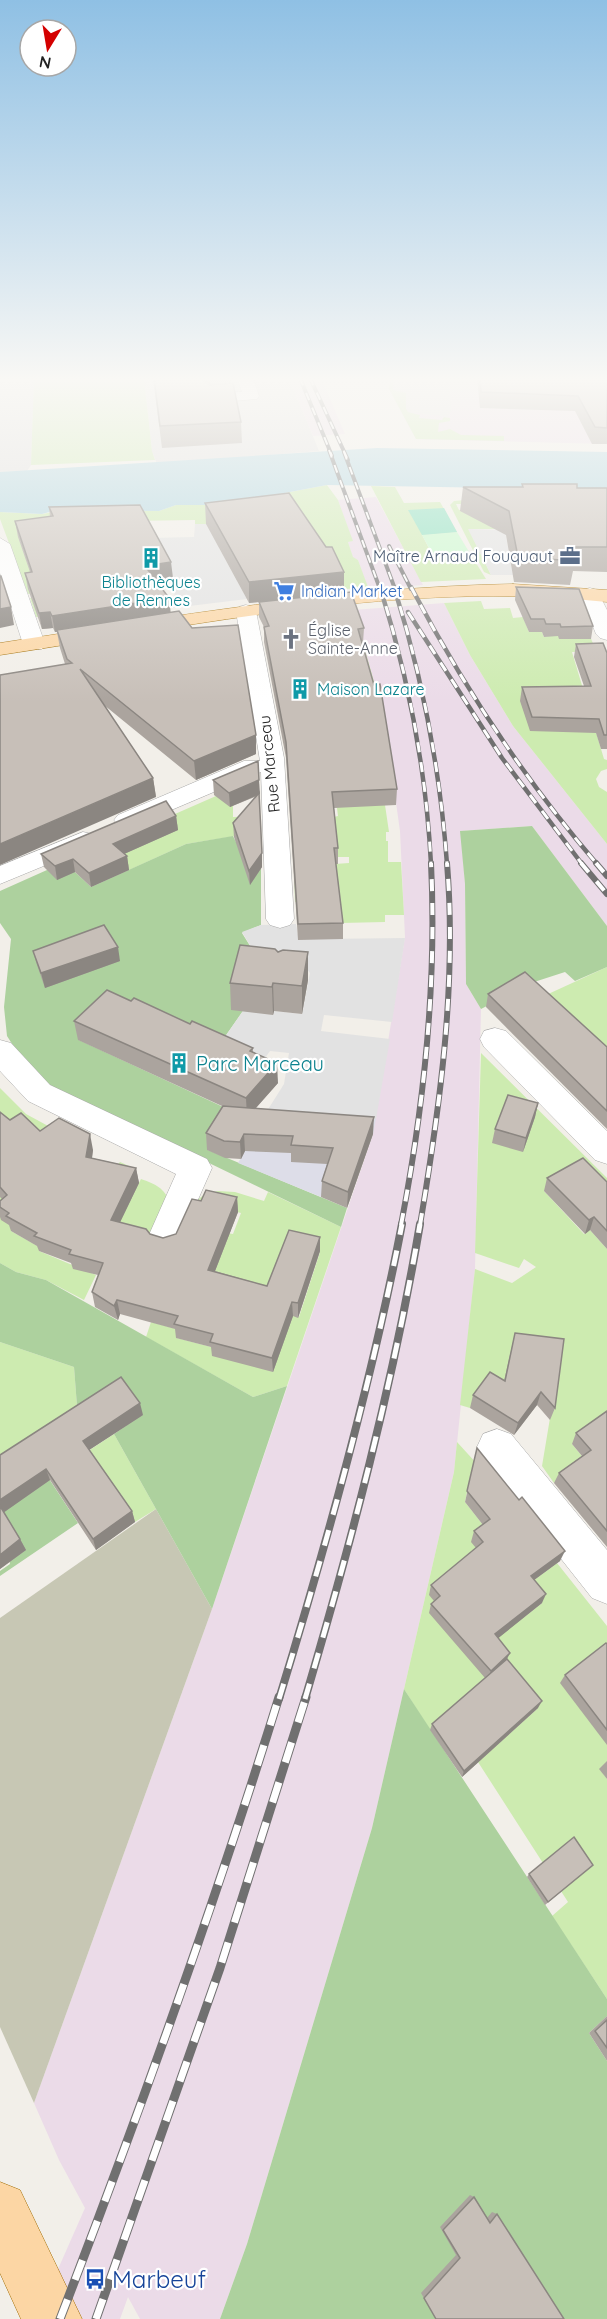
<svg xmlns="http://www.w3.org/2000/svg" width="607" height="2319" viewBox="0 0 607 2319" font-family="Quicksand,sans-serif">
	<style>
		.residential { fill: #e0dfdf }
		.industrial { fill: #ebdbe8 }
		.construction { fill: #c7c7b4 }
		.grass { fill: #cdebb0; fill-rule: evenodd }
		.forest { fill: #add19e }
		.park { fill: #c8facc }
		.pitch { fill: #88e0be }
		.parking { fill: #e2e2e2 }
		.plaza { fill: #dddde8 }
		.water { fill: #aad3df }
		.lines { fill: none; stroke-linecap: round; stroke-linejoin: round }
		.minor-casing { stroke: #a9a9a9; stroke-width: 1 }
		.major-casing { stroke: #a06b00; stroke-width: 1 }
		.minor { fill: #fff; fill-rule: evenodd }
		.major { fill: #fcd6a4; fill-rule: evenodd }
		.rail-far4-casing { stroke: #707070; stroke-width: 4 }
		.rail-far3-casing { stroke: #707070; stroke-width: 4.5 }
		.rail-far2-casing { stroke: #707070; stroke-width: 6 }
		.rail-far1-casing { stroke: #707070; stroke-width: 8 }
		.rail-casing { stroke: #707070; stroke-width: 9 }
		.rail-far4 { stroke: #fff; stroke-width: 2; stroke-dasharray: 8; stroke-linecap: butt }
		.rail-far3 { stroke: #fff; stroke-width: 3; stroke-dasharray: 10; stroke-linecap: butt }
		.rail-far2 { stroke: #fff; stroke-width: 4; stroke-dasharray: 12; stroke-linecap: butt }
		.rail-far1 { stroke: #fff; stroke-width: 5; stroke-dasharray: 16; stroke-linecap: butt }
		.rail { stroke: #fff; stroke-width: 7; stroke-dasharray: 21; stroke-linecap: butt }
		.wall { fill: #aba49e }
		.shaded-wall { fill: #8b8681 }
		.building { fill: #c7bfb8; stroke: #8b8681; stroke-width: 1.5 }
		.labels { text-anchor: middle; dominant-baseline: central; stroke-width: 4.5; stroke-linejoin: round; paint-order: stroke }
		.far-service-label { font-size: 16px; fill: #4e5e75; stroke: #fff; text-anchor: end }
		.far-culture-label { font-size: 16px; fill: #0d838f; stroke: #fff }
		.far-shop-label { font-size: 16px; fill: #366cbe; stroke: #fff; text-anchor: start }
		.far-worship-label { font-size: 16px; fill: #5b616d; stroke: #fff; text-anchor: start }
		.far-street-label { font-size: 16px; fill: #222; stroke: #fff }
		.culture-label { font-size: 20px; fill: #0d838f; stroke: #fff; text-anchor: start }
		.near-transit-label { font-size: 24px; fill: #164399; stroke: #fff; text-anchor: start }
	</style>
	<rect width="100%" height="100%" fill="#f2efe9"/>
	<!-- residential -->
	<g class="residential">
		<path d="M 0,378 L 34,378 L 31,465 L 27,471 L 0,472 Z"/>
		<path d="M 144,378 L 289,378 L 319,451 L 157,464 L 152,451 Z"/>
	</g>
	<!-- industrial -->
	<g class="industrial">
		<path d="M 289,378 L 321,378 L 345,434 L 313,436 Z"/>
		<path d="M 390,378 L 607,378 L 607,444 L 416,439 L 389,389 Z"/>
		<path d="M 376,497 L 423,585 L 368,589 L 358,560 L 353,558 L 348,542 L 352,541 L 338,500 Z"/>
		<path d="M 444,603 L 470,655 L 513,726 L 607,844 L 607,926 L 532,826 L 461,831 L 465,884 L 466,984 L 481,1009 L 475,1269 L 454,1472 L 372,1828 L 247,2244 L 220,2319 L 140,2319 L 128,2297 L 120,2319 L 36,2319 L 85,2208 L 59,2160 L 34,2103 L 212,1609 L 373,1134 L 405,937 L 400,831 L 387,739 L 379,700 L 353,610 Z"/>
	</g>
	<!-- construction -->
	<path class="construction" d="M 156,1509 L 212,1609 L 34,2103 L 0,2027 L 0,1618 Z"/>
	<!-- grass -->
	<g class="grass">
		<path d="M 34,378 L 144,378 L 152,451 L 155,460 L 31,465 Z"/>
		<path d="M 390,378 L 394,378 L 393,390 L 406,392 L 406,408 L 408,412 L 420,415 L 419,418 L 442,420 L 444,417 L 450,418 L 450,421 L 439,423 L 438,432 L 450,429 L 461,435 L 504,436 L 504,441 L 416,439 L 389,389 Z"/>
		<path d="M 327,485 L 338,500 L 353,541 L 348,542 L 353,557 L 358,560 L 368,587 L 336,590 L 331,579 L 337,578 L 331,568 L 326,568 L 328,575 L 308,577 L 309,579 L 275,580 L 271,569 L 264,570 L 268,577 L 237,581 L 218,543 L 230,543 L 238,554 L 310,546 L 289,513 L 231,521 L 236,530 L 218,532 L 219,524 L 195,524 L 195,520 L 66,522 L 52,524 L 87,608 L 61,616 L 36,617 L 30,598 L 46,596 L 45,592 L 28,594 L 0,519 L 0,512 L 42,514 L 70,509 L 159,511 L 176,505 L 220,505 ZM 44,534 L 51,554 L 35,556 L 33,552 L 24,553 L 19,537 Z"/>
		<path d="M 371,486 L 395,487 L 404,503 L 440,502 L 457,532 L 422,535 L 433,556 L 471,555 L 486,579 L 421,582 Z"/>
		<path d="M 465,500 L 591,504 L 456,504 L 459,510 L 502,511 L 495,529 L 469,529 L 491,575 L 484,572 L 450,505 L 454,501 Z"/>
		<path d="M 481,601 L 484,609 L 510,608 L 513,618 L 523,617 L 529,632 L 542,632 L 544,637 L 586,626 L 596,651 L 572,652 L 604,759 L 607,760 L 607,769 L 601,771 L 596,779 L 599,787 L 607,792 L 607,844 L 513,726 L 470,655 L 444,603 Z"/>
		<path d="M 363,643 L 379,699 L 394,791 L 385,805 L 389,832 L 386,832 L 386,841 L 388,841 L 388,862 L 401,862 L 404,915 L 385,915 L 385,922 L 341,923 L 339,901 L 295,902 L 294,875 L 316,874 L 321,865 L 349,863 L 349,857 L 333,857 L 329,818 L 338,816 L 337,808 L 332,808 L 354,644 Z"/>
		<path d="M 216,796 L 233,799 L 233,817 L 260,816 L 260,832 L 186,844 L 129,870 L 102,846 Z"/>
		<path d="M 607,967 L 607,1065 L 533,1001 Z"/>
		<path d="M 481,1053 L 607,1178 L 607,1199 L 544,1191 L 584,1234 L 590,1230 L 607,1249 L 607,1422 L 572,1444 L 586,1461 L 554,1483 L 542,1466 L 551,1412 L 504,1382 L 487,1385 L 470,1408 L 460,1405 L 475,1269 L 512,1283 L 536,1267 L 524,1259 L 519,1268 L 475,1253 Z"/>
		<path d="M 0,1088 L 26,1114 L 63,1134 L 0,1127 Z"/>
		<path d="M 120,1162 L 129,1166 L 115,1187 L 133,1194 L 141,1179 C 155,1184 165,1188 170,1203 L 149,1249 L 102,1231 L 74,1167 L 103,1181 Z"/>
		<path d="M 0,1178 L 14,1228 L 11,1231 L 41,1248 L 39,1251 L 96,1275 L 84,1300 L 46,1280 L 16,1272 L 0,1263 Z"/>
		<path d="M 218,1191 L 235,1192 L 264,1201 L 268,1192 L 341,1227 L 287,1386 L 253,1397 L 146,1337 L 151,1322 L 180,1330 L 177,1338 L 215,1348 L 281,1313 L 299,1317 L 320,1252 L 265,1309 L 210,1284 L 227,1233 L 233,1234 L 241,1213 L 229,1210 L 203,1216 L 196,1201 L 205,1194 Z"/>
		<path d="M 0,1342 L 74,1367 L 78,1419 L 0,1470 Z"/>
		<path d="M 114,1434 L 156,1509 L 135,1522 L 79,1457 Z"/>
		<path d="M 457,1442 L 478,1465 L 472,1468 L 465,1502 L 487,1530 L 480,1553 L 518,1622 L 542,1603 L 526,1586 L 557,1563 L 607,1626 L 607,1763 L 600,1769 L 607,1779 L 607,1999 L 552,1916 L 568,1902 L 478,1762 L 538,1708 L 438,1606 L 487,1680 L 430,1730 L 404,1689 L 454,1472 Z"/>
	</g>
	<!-- forest -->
	<g class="forest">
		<path d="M 532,826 L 607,926 L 607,967 L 575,981 L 565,972 L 531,983 L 481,1009 L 466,984 L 465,884 L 460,831 Z"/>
		<path d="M 233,836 L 236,842 L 261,841 L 261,925 L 242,933 L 260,962 L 245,1008 L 222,1041 L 79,1040 L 247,1118 L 208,1150 L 347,1208 L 341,1227 L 50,1086 L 25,1064 L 7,1036 L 4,1007 L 11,939 L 0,923 L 0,891 L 47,870 L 75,872 L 91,887 L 186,844 Z"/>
		<path d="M 0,1263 L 16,1272 L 46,1280 L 253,1397 L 287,1386 L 212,1609 L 114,1434 L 143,1414 L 78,1419 L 74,1367 L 0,1342 Z"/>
		<path d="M 30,1450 L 78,1523 L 0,1576 L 0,1571 L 10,1564 L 3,1513 Z"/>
		<path d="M 404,1689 L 607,1999 L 607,2016 L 589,2033 L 607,2061 L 607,2319 L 220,2319 L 247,2244 L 372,1828 Z"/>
	</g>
	<!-- park -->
	<path class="park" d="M 457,532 L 471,555 L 434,557 L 422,535 Z"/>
	<!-- pitch -->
	<path class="pitch" d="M 444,508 L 457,532 L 422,535 L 408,510 Z"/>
	<!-- parking -->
	<g class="parking">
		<path d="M 394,378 L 449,378 L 451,411 L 448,417 L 408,412 L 406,408 L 406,393 L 393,390 Z"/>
		<path d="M 195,524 L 219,524 L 219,548 L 247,599 L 173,608 L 176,582 L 151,538 L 194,537 Z"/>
		<path d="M 468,529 L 505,530 L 513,575 L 491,575 Z"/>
		<path d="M 296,924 L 298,935 L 320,939 L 405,938 L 392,1022 L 324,1015 L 321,1031 L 390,1039 L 376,1119 L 267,1111 L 284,1084 L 289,1053 L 270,1051 L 265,1058 L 222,1041 L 245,1008 L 273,1015 L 274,1011 L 302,1014 L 310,973 L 306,968 L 260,962 L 242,932 L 261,925 Z"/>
	</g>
	<!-- plaza -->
	<path class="plaza" d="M 267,1111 L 376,1119 L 373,1134 L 353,1131 L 293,1153 L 333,1165 L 321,1197 L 238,1163 Z"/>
	<!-- water -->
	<path class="water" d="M 377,448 L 607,452 L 607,490 L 327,485 L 220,505 L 176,505 L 159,511 L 57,510 L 42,514 L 0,512 L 0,472 Z"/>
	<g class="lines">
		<!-- minor casing -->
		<g class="minor-casing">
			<g id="minor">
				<path d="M 237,378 L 253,378 L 259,396 L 257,399 L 211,403 L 203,398 L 211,393 L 242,392 Z"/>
				<path d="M 0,538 L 10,544 L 45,644 L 42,649 L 26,649 L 23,644 L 0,573 Z"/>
				<path d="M 590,588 L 597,590 L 607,610 L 607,640 L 600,638 L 596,634 L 580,594 L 583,590 Z"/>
				<path d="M 246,605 L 253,607 L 256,611 L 284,758 L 294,919 L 290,925 L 280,928 L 270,925 L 266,919 L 261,772 L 136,825 L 127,828 L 118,825 L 114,820 L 118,815 L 244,761 L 260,761 L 236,611 L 239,607 Z"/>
				<path d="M 83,832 L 92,834 L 96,840 L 92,846 L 0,884 L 0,866 Z"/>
				<path d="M 495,1028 L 506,1031 L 607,1131 L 607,1164 L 595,1160 L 484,1047 L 480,1039 L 484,1031 Z"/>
				<path d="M 0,1040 L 11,1043 L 50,1085 L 207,1159 L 212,1168 L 177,1247 L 165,1251 L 153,1247 L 148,1237 L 176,1174 L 28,1101 L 0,1071 Z"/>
				<path d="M 497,1429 L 511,1434 L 607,1550 L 607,1604 L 592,1598 L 483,1460 L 477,1447 L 483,1434 Z"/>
			</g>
		</g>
		<!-- major casing -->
		<g class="major-casing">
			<g id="major">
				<path d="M 513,584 L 607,590 L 607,602 C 405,580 199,625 0,655 L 0,643 C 170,617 341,587 513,584 Z"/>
				<path d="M 0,2182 L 20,2190 L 82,2319 L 21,2319 L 0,2273 Z"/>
			</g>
		</g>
		<!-- minor -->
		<use href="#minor" class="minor"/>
		<!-- major -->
		<use href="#major" class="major"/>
		<!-- rail-far4 casing -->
		<g class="rail-far4-casing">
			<g id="rail-far4">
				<path d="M 300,378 L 332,456"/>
				<path d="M 310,378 L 348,460"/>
				<path d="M 329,450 L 380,589"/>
				<path d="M 344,452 L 395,589"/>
				<path d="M 389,546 L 411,589"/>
			</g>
		</g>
		<!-- rail-far3 casing -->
		<g class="rail-far3-casing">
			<g id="rail-far3">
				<path d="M 380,587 C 409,679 426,768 431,864"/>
				<path d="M 394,587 C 423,679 440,769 447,864"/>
				<path d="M 411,587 C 463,686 524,779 597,864"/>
				<path d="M 408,612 L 502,758 L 582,864"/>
			</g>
		</g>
		<!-- rail-far2 casing -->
		<g class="rail-far2-casing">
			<g id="rail-far2">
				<path d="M 581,863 L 607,894"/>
				<path d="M 596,863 L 607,876"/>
				<path d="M 401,1225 C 424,1106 437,984 431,863"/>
				<path d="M 420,1225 C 440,1106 457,984 447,863"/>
			</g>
		</g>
		<!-- rail-far1 casing -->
		<g class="rail-far1-casing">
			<g id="rail-far1">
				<path d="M 279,1699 C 327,1543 371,1385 402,1224"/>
				<path d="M 305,1699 C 351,1543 393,1384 420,1224"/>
			</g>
		</g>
		<!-- rail casing -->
		<g class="rail-casing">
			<g id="rail">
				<path d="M 60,2319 C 139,2114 214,1907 279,1697"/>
				<path d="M 96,2319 L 220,1968 L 306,1697"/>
			</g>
		</g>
		<!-- rail-far4 -->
		<use href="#rail-far4" class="rail-far4"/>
		<!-- rail-far3 -->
		<use href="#rail-far3" class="rail-far3"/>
		<!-- rail-far2 -->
		<use href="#rail-far2" class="rail-far2"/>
		<!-- rail-far1 -->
		<use href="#rail-far1" class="rail-far1"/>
		<!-- rail -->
		<use href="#rail" class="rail"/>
	</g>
	<!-- wall -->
	<g class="wall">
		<path d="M 153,378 L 231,378 L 231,383 L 241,422 L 242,443 L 162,448 Z"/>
		<path d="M 477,378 L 607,378 L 607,444 L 592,444 L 575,411 L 480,408 Z"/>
		<path d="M 522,484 L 577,488 L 607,488 L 607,572 L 573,571 L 570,585 L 514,582 L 506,535 L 460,511 L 463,487 L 522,487 Z"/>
		<path d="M 205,503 L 344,592 L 364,628 L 363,643 L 362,643 L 397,789 L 396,805 L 334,808 L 338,848 L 338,864 L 336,864 L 343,923 L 343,939 L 298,940 L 286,758 L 264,642 L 264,627 L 259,617 L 259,602 L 249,603 L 206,524 Z"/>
		<path d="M 49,507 L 173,578 L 156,580 L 170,612 L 256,735 L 256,754 L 196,780 L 104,705 L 153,778 L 156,797 L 65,664 L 60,648 L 57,632 L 55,632 L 53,628 L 42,629 L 28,589 L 25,573 L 30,572 L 18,537 L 15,521 L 50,517 Z"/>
		<path d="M 516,587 L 593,626 L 591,639 L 559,639 L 558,636 L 544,637 L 542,632 L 529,632 L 515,600 Z"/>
		<path d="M 576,644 L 607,653 L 607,749 L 601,749 L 596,733 L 530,731 L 520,701 L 522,687 L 584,686 L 574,657 Z"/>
		<path d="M 258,761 L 262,867 L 250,885 L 234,837 L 233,823 L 257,796 L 230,807 L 214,795 L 213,780 Z"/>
		<path d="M 176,816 L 178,830 L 124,854 L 127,856 L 129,870 L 91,887 L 75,872 L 57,880 L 44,867 L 41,854 Z"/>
		<path d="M 33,951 L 120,961 L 45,988 L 37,965 Z"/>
		<path d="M 278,952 L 308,980 L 302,1014 L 274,1011 L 273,1015 L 231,1010 L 230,983 Z"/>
		<path d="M 488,994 L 607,1047 L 607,1129 L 486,1007 Z"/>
		<path d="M 131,1001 L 253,1048 L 253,1052 L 278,1083 L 256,1108 L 373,1134 L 347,1208 L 321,1197 L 322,1181 L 327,1164 L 291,1162 L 291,1153 L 245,1151 L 241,1159 L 225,1158 L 207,1150 L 206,1133 L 222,1106 L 78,1040 L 74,1021 Z"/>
		<path d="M 538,1103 L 535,1117 L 523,1152 L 492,1143 L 495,1129 Z"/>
		<path d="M 0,1112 L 10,1120 L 93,1150 L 92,1158 L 136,1168 L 139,1183 L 120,1222 L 150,1234 L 163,1238 L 176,1234 L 201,1201 L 237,1197 L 238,1212 L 215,1271 L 267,1286 L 320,1237 L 320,1251 L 298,1318 L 293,1316 L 273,1372 L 212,1356 L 211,1347 L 176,1338 L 175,1329 L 120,1314 L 118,1320 L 95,1307 L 92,1292 L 98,1275 L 73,1269 L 71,1263 L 39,1251 L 37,1246 L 11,1231 L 9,1225 L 1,1220 L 0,1217 L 0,1201 L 2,1199 L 0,1197 Z"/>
		<path d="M 547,1178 L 607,1182 L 607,1249 L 590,1230 L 585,1234 L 544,1191 Z"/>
		<path d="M 515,1333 L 555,1408 L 550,1420 L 537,1405 L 514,1435 L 470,1408 L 473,1395 L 504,1381 Z"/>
		<path d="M 607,1411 L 607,1547 L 554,1483 L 559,1473 L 582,1456 L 572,1444 L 576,1433 Z"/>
		<path d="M 143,1415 L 89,1450 L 132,1511 L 135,1522 L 96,1550 L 50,1480 L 4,1512 L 20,1539 L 26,1550 L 0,1569 L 0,1455 Z"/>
		<path d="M 477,1448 L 560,1561 L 534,1580 L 542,1603 L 498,1638 L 507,1659 L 538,1708 L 462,1777 L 430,1730 L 432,1724 L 485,1678 L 429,1613 L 431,1604 L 434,1601 L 429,1595 L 431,1585 L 476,1548 L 471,1542 L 474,1531 L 483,1525 L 465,1502 Z"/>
		<path d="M 607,1644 L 607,1745 L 560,1683 L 565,1675 Z"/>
		<path d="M 607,1761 L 607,1779 L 599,1769 Z"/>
		<path d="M 593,1865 L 545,1905 L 527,1877 L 529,1874 Z"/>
		<path d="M 607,2016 L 607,2061 L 589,2033 Z"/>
		<path d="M 470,2195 L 474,2197 L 487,2218 L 492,2212 L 497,2214 L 436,2319 L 421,2293 L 456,2255 L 440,2227 Z"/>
	</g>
	<!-- shaded-wall -->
	<g class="shaded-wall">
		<path d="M 200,378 L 210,378 L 211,391 Z"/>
		<path d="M 171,562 L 173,578 L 147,582 L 145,566 Z"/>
		<path d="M 344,572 L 344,593 L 249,603 L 249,582 Z"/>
		<path d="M 169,598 L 171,615 L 55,632 L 52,616 Z"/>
		<path d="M 11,607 L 14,625 L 0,628 L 0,609 Z"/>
		<path d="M 50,612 L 53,628 L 42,629 L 39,613 Z"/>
		<path d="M 256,735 L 256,754 L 196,780 L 194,761 Z"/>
		<path d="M 153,778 L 156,797 L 0,865 L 0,844 Z"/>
		<path d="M 259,780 L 260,794 L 230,807 L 229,793 Z"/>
		<path d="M 176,816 L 178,830 L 115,858 L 113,844 Z"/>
		<path d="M 262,853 L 262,867 L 250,885 L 249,871 Z"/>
		<path d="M 127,856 L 129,870 L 91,887 L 89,873 Z"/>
		<path d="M 73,859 L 75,872 L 57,880 L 55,866 Z"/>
		<path d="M 118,947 L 120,961 L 45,988 L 41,973 Z"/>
		<path d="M 308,952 L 308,980 L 302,1014 L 302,986 Z"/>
		<path d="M 273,983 L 274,1011 L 273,1015 L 272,987 Z"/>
		<path d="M 277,1063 L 278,1083 L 247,1118 L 246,1098 Z"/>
		<path d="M 538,1103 L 535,1117 L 523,1152 L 526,1138 Z"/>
		<path d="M 374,1117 L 373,1134 L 347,1208 L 348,1192 Z"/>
		<path d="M 90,1134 L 93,1150 L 90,1172 L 86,1157 Z"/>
		<path d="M 244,1134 L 245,1151 L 241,1159 L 240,1142 Z"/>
		<path d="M 136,1168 L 139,1183 L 114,1235 L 111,1220 Z"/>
		<path d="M 237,1197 L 238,1212 L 210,1284 L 208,1270 Z"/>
		<path d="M 594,1217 L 590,1230 L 585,1234 L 589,1220 Z"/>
		<path d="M 320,1237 L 320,1251 L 298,1318 L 298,1303 Z"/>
		<path d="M 117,1300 L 120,1314 L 118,1320 L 114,1306 Z"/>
		<path d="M 292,1302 L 293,1316 L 273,1372 L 272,1358 Z"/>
		<path d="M 541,1392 L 537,1405 L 514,1435 L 518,1423 Z"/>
		<path d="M 140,1403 L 143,1415 L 86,1452 L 83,1441 Z"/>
		<path d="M 46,1469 L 50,1480 L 3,1513 L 0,1507 L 0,1500 Z"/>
		<path d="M 132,1511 L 135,1522 L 96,1550 L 93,1539 Z"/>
		<path d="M 20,1539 L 26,1550 L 0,1569 L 0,1555 Z"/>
		<path d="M 565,1551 L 560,1561 L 526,1586 L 531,1576 Z"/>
		<path d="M 546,1594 L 542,1603 L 491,1644 L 495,1634 Z"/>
		<path d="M 510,1653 L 506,1661 L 487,1680 L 491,1671 Z"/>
		<path d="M 542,1701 L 538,1708 L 462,1777 L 464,1771 Z"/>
	</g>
	<!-- building -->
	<g class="building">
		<path d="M 154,378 L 200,378 L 210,385 L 233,383 L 241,422 L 160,426 Z"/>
		<path d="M 480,378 L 607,378 L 607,428 L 595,427 L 578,396 L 481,392 Z"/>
		<path d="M 522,484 L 577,484 L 577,488 L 607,488 L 607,547 L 569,547 L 575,561 L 518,557 L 509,511 L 463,487 L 523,487 Z"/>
		<path d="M 289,493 L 326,547 L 332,547 L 344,572 L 249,582 L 205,503 Z"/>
		<path d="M 140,505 L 171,562 L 145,566 L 169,598 L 52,616 L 50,612 L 39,613 L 25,573 L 32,572 L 15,521 L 53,516 L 49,507 Z"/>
		<path d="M 0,576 L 1,576 L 11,607 L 0,609 Z"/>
		<path d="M 516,587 L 579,589 L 593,626 L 561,627 L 560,624 L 546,624 L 544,619 L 531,619 Z"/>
		<path d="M 351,592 L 364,628 L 358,629 L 374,685 L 380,684 L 397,789 L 332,792 L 338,848 L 334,848 L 343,923 L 298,924 L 286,742 L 264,627 L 269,626 L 259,602 Z"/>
		<path d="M 179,611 L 192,628 L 238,625 L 256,735 L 194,761 L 80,669 L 153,778 L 0,844 L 0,675 L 72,663 L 67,659 L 57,630 Z"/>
		<path d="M 603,643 L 607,653 L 607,735 L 604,735 L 599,719 L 532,717 L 522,687 L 591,686 L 576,644 Z"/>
		<path d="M 258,761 L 259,780 L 229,793 L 213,780 Z"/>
		<path d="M 259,793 L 262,853 L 249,871 L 233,823 Z"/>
		<path d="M 166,801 L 176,816 L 113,844 L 127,856 L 89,873 L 73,859 L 55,866 L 41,854 Z"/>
		<path d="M 104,925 L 118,947 L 41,973 L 33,951 Z"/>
		<path d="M 240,945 L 275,949 L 278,952 L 283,950 L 308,952 L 302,986 L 273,983 L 272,987 L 230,983 Z"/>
		<path d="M 525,972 L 607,1047 L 607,1111 L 488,994 Z"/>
		<path d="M 107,990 L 131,1001 L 134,998 L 190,1024 L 192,1021 L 253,1048 L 250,1051 L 277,1063 L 246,1098 L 74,1021 Z"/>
		<path d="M 508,1095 L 538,1103 L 526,1138 L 495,1129 Z"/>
		<path d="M 223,1106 L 374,1117 L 348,1192 L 322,1181 L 333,1148 L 291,1145 L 293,1136 L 244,1134 L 240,1142 L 224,1141 L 206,1133 Z"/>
		<path d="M 0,1112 L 10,1120 L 21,1113 L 40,1131 L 59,1118 L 90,1134 L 86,1157 L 136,1168 L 111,1220 L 146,1229 L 150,1234 L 163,1238 L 176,1234 L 192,1199 L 201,1201 L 206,1190 L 237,1197 L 208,1270 L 267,1286 L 289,1230 L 320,1237 L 298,1303 L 292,1302 L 272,1358 L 210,1342 L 213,1334 L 174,1324 L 178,1316 L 117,1300 L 114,1306 L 92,1292 L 103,1263 L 69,1254 L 71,1250 L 34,1236 L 37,1233 L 6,1216 L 9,1213 L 0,1207 L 0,1201 L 7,1195 L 0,1187 Z"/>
		<path d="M 583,1158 L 607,1182 L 607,1231 L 594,1217 L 589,1220 L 547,1178 Z"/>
		<path d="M 515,1333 L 564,1339 L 555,1408 L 541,1392 L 518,1423 L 473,1395 L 490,1372 L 505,1381 Z"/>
		<path d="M 121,1377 L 140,1403 L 83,1441 L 132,1511 L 93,1539 L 46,1469 L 0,1500 L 0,1455 Z"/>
		<path d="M 607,1411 L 607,1531 L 559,1473 L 591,1450 L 576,1433 Z"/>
		<path d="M 477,1448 L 519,1500 L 522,1497 L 565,1551 L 531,1576 L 546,1594 L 495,1634 L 510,1653 L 491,1671 L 431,1604 L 440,1596 L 431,1585 L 483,1542 L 474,1531 L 490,1519 L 467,1491 Z"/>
		<path d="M 0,1506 L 20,1539 L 0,1555 Z"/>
		<path d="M 606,1643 L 607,1644 L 607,1730 L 565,1675 Z"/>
		<path d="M 507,1659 L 542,1701 L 464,1771 L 432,1724 Z"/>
		<path d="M 574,1837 L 593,1865 L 548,1902 L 529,1874 Z"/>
		<path d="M 607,2020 L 607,2048 L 595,2031 Z"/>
		<path d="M 474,2197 L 490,2223 L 497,2214 L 564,2319 L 436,2319 L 424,2298 L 460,2258 L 443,2230 Z"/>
	</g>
	<!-- sky -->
	<linearGradient id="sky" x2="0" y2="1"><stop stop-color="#8fc0e4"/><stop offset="0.54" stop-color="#f9f8f5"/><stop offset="1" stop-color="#f9f8f5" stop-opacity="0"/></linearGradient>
	<rect width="607" height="703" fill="url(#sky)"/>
	<!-- icons -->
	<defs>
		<g id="office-bare" transform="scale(1.62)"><path d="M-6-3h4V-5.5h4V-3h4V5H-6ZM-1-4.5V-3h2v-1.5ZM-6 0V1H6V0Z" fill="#5c6f8a" stroke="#fff" stroke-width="2.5" paint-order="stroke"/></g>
		<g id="building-bare" transform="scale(1.62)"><path d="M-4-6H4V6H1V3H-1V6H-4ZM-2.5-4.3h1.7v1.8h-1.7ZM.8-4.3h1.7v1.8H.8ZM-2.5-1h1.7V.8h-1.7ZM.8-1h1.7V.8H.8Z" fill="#0f9aa8" stroke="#fff" stroke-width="2.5" paint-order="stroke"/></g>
		<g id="supermarket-bare" transform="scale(1.62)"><path d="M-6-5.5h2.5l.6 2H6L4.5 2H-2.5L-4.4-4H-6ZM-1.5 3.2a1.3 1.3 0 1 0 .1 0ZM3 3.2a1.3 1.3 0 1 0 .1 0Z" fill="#3f7fe0" stroke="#fff" stroke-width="2.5" paint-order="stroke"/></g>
		<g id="church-bare" transform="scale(1.62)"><path d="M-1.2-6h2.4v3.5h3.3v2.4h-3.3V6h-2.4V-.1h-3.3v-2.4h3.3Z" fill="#6b7280" stroke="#fff" stroke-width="2.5" paint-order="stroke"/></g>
		<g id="bus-bare" transform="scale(1.62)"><path d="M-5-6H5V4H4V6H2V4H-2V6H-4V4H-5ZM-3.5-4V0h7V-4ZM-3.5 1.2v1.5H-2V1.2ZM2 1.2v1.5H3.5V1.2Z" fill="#1a4fb4" stroke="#fff" stroke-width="2.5" paint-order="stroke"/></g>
	</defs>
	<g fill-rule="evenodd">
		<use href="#office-bare" x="570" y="556"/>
		<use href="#building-bare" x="151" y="558"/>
		<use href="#supermarket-bare" x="284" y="591"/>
		<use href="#church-bare" x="291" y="639"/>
		<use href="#building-bare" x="300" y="689"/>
		<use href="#building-bare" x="179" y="1063"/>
		<use href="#bus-bare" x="95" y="2279"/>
	</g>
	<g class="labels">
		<!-- far-service labels -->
		<g class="far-service-label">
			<text x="553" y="556">Maître Arnaud Fouquaut</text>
		</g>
		<!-- far-culture labels -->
		<g class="far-culture-label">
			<text x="151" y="582">Bibliothèques<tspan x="151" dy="18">de Rennes</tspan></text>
			<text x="317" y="689" text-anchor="start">Maison Lazare</text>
		</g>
		<!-- far-shop labels -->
		<g class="far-shop-label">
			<text x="301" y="591">Indian Market</text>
		</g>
		<!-- far-worship labels -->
		<g class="far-worship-label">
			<text x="308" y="630">Église<tspan x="308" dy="18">Sainte-Anne</tspan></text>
		</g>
		<!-- far-street labels -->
		<g class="far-street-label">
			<text transform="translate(269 764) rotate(-96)">Rue Marceau</text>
		</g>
		<!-- culture labels -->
		<g class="culture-label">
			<text x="196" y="1063">Parc Marceau</text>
		</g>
		<!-- near-transit labels -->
		<g class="near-transit-label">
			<text x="112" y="2279">Marbeuf</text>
		</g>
	</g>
	<!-- north arrow -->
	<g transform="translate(48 48) rotate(191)"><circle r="28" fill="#ffffff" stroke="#a7a7a7" stroke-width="1.5"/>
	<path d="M0-4.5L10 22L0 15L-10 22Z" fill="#d40000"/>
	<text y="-9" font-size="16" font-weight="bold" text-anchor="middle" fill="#222222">N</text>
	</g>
</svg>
